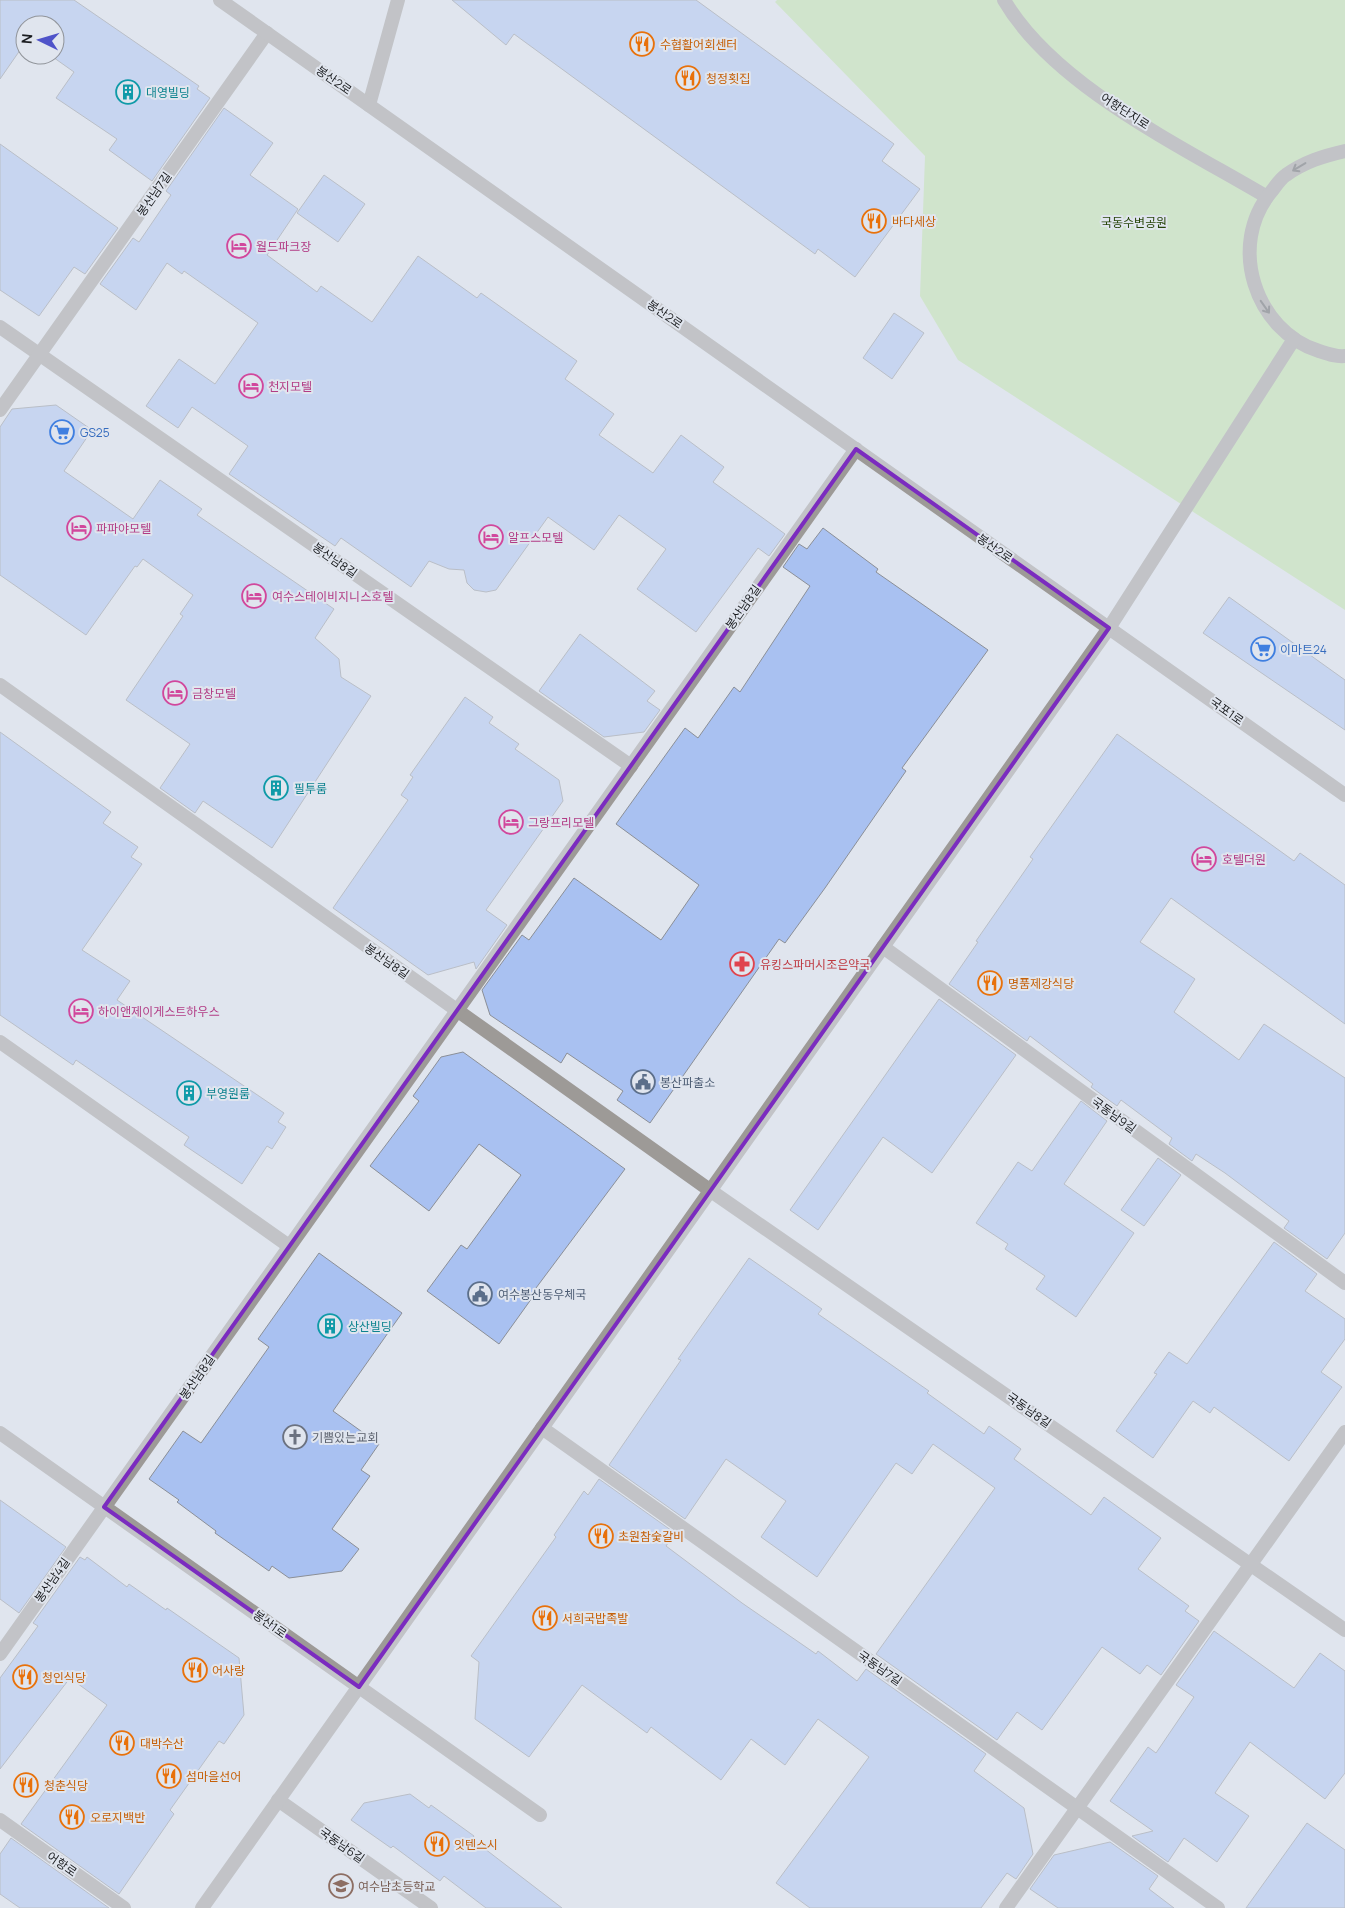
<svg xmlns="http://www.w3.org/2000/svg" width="1345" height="1908" viewBox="0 0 1345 1908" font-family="Manrope,'Noto Sans KR',sans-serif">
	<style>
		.green { fill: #bde3a3 }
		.building { fill: #a9c1f1; stroke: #8b8f97 }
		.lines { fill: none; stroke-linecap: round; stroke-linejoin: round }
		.minor { stroke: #9d9a97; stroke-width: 14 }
		.tertiary { stroke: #9d9a97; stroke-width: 14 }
		.oneway { stroke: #555 }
		.marked { fill: none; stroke: #7b2cbf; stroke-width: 4; stroke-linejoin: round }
		.labels { text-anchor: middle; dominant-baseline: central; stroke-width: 4; stroke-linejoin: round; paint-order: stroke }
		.food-label { font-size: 12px; fill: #c56008; stroke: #e0e5ee; text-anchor: start }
		.street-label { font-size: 12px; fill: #1a1c1f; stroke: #e0e5ee }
		.culture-label { font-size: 12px; fill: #0d838f; stroke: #e0e5ee; text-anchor: start }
		.park-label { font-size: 12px; fill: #264409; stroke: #e0e5ee }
		.hotel-label { font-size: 12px; fill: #b23c85; stroke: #e0e5ee; text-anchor: start }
		.shop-label { font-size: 12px; fill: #366cbe; stroke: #e0e5ee; text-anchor: start }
		.health-label { font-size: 12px; fill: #be3a42; stroke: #e0e5ee; text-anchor: start }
		.service-label { font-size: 12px; fill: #4e5e75; stroke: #e0e5ee; text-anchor: start }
		.worship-label { font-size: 12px; fill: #5b616d; stroke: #e0e5ee; text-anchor: start }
		.education-label { font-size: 12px; fill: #785e54; stroke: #e0e5ee; text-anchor: start }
	</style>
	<rect width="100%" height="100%" fill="#e0e5ee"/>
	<!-- green -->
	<path class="green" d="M 777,0 L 1345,0 L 1345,610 L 958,360 L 920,296 L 925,156 L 775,2 Z"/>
	<!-- building -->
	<g class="building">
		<path d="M 0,0 L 74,0 L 199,86 L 197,89 L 210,98 L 152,181 L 109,150 L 117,139 L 56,98 L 74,72 L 50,55 L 55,55 L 55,25 L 25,25 L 25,43 L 0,79 Z"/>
		<path d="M 452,0 L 696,0 L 894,144 L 882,161 L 920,189 L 855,277 L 818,249 L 815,254 L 514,34 L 506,45 Z"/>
		<path d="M 224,108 L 273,143 L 250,175 L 298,209 L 267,255 L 317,292 L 321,286 L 372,322 L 418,256 L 477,298 L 481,293 L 577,361 L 565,379 L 614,414 L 599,435 L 653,473 L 681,435 L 724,467 L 713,482 L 785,534 L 769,556 L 758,548 L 696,632 L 637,589 L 666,549 L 619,515 L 594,550 L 548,517 L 496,590 L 486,592 L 474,590 L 467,583 L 464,570 L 449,569 L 429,561 L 411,587 L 341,538 L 335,546 L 229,474 L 248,446 L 192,407 L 178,428 L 146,406 L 179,359 L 215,384 L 258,323 L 184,271 L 182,274 L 167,263 L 136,310 L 100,284 L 133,238 L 139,242 L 171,195 L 166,191 Z"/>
		<path d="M 0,144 L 118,228 L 85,274 L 74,267 L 39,316 L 0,290 Z"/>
		<path d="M 324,175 L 365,204 L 338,242 L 297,213 Z"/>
		<path d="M 894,313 L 924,333 L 892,379 L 863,358 Z"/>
		<path d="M 56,405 L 92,430 L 64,471 L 133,519 L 160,480 L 202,509 L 197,515 L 334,609 L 315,638 L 339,659 L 341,677 L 371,696 L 272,848 L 203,801 L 195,813 L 160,788 L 190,744 L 126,700 L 183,616 L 180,614 L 193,595 L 143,559 L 137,567 L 135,566 L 86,635 L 0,575 L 0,427 L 12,409 Z"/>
		<path d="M 823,528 L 878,569 L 876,572 L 988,650 L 902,768 L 906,771 L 825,888 L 785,943 L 779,939 L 650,1123 L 617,1100 L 623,1091 L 567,1053 L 561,1063 L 490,1015 L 482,990 L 522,935 L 529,940 L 574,878 L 661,940 L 699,885 L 616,824 L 685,728 L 698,738 L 734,687 L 740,692 L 810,586 L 783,567 L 799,544 L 807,549 Z"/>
		<path d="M 1229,597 L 1345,680 L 1345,730 L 1203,633 Z"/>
		<path d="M 580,634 L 655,691 L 647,701 L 660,710 L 644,732 L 604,737 L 539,691 Z"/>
		<path d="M 465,697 L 493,717 L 489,723 L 519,744 L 515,749 L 559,780 L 563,801 L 486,910 L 507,925 L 476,969 L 474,962 L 428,975 L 333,908 L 408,800 L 401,795 L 413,777 L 410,775 Z"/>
		<path d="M 0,732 L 111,812 L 103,823 L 138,847 L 131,857 L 142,864 L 82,950 L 130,981 L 117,1000 L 284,1113 L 278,1122 L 286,1127 L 272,1149 L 267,1146 L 242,1184 L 184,1145 L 189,1137 L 76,1060 L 73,1065 L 0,1015 Z"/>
		<path d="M 1117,734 L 1294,861 L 1300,853 L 1345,885 L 1345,1024 L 1171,898 L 1140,942 L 1195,979 L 1174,1012 L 1239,1060 L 1264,1024 L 1345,1078 L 1345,1233 L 1327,1259 L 1284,1228 L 1289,1221 L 1225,1173 L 1196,1154 L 1192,1161 L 1169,1144 L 1172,1138 L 1121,1100 L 1117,1106 L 1091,1087 L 1093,1084 L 1030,1036 L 1027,1041 L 949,984 L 978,942 L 976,941 L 1033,859 L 1030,857 Z"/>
		<path d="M 939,999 L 1016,1055 L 932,1173 L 883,1137 L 818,1230 L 790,1210 Z"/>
		<path d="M 463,1052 L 625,1169 L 530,1296 L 532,1298 L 499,1344 L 427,1291 L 461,1245 L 467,1249 L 521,1175 L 479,1144 L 429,1211 L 370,1166 L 419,1101 L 413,1096 L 441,1057 Z"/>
		<path d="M 1081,1101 L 1107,1121 L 1064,1184 L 1134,1233 L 1076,1317 L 1036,1289 L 1045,1276 L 1005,1249 L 1008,1244 L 976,1223 L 1018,1162 L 1032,1171 Z"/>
		<path d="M 1158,1158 L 1181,1175 L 1144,1226 L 1121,1210 Z"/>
		<path d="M 1274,1242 L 1317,1274 L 1305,1291 L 1345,1319 L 1345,1339 L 1321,1372 L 1342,1387 L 1289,1461 L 1214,1407 L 1210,1413 L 1193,1401 L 1153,1458 L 1116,1431 L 1157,1374 L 1154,1373 L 1169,1352 L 1187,1364 Z"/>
		<path d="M 319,1253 L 402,1313 L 333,1411 L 379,1444 L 361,1470 L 370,1476 L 332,1529 L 359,1549 L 342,1571 L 289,1578 L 272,1566 L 269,1571 L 215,1533 L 216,1531 L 177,1502 L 179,1500 L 149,1479 L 183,1431 L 201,1443 L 269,1347 L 258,1339 Z"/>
		<path d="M 749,1258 L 822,1309 L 818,1314 L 929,1391 L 927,1393 L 984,1434 L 989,1426 L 1021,1449 L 1014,1459 L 1091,1515 L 1104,1497 L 1161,1538 L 1138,1569 L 1189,1606 L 1185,1611 L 1199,1621 L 1161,1675 L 1147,1665 L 1140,1674 L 1102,1647 L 1042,1730 L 1017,1712 L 997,1740 L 876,1654 L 995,1488 L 933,1444 L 912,1474 L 896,1463 L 817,1577 L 761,1537 L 786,1501 L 726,1459 L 685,1519 L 609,1465 L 681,1360 L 678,1359 Z"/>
		<path d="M 599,1479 L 675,1533 L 666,1546 L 742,1603 L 816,1654 L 818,1651 L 857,1681 L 866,1669 L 986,1754 L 974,1771 L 1024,1808 L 1033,1854 L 1016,1879 L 1007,1873 L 981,1908 L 810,1908 L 776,1883 L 869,1757 L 818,1719 L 785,1765 L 751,1739 L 721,1780 L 651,1727 L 647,1733 L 582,1685 L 529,1757 L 475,1719 L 479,1662 L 471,1656 L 556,1537 L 554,1535 L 584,1491 L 588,1495 Z"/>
		<path d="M 0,1500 L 66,1547 L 19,1613 L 0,1599 Z"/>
		<path d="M 80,1557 L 85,1560 L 87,1557 L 127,1587 L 129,1584 L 166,1610 L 167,1608 L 239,1658 L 244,1715 L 224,1744 L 219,1741 L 170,1810 L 174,1814 L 119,1894 L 21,1824 L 107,1705 L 70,1678 L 0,1769 L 0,1678 L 38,1626 L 33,1623 Z"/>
		<path d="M 1214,1631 L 1294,1688 L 1320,1653 L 1345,1671 L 1345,1773 L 1325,1799 L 1250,1742 L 1215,1793 L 1249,1816 L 1217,1862 L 1184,1838 L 1168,1862 L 1132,1836 L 1153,1831 L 1110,1801 L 1148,1747 L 1156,1753 L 1194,1697 L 1176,1685 Z"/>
		<path d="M 410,1794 L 429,1808 L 431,1805 L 474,1836 L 472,1839 L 562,1908 L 486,1908 L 444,1876 L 440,1881 L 393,1846 L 391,1848 L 351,1820 L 364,1803 Z"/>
		<path d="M 1307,1823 L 1345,1850 L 1345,1908 L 1246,1908 Z"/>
		<path d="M 11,1838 L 109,1908 L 20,1908 L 0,1894 L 0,1854 Z"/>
		<path d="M 1110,1842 L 1158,1876 L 1149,1889 L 1174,1908 L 1058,1908 L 1030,1889 L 1054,1855 Z"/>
	</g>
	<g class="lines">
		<!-- minor -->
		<g class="minor">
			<path d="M 1004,0 C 1054,86 1183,147 1267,197"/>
			<path d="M 369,105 L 398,0"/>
			<path d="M 1345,151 C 1323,156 1304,162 1286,175 C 1280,179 1275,187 1271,192 C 1227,245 1255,331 1319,351 C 1328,354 1336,357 1345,356"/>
			<path d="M 0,327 L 631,766"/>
			<path d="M 0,410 L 267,33"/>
			<path d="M 1109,628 L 1294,339"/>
			<path d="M 0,685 L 711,1191 L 1345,1630"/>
			<path d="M 883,947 L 1345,1283"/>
			<path d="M 0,1042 L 289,1246"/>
			<path d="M 542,1428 L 1218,1908"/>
			<path d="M 0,1654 L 856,449"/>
			<path d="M 278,1800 L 431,1908"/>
			<path d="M 0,1820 L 124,1908"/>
			<path d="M 1006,1908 L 1345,1432"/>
		</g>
		<!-- tertiary -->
		<g class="tertiary">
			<path d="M 220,0 L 1345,795"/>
			<path d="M 0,1433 L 540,1815"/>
			<path d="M 202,1908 L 1109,628"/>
		</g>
	</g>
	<!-- one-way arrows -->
	<defs><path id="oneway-shaft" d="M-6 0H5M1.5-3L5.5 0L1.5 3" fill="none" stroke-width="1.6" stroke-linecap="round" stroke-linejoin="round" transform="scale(1.25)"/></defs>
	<g class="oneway">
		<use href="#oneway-shaft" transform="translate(1299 167) rotate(149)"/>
		<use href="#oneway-shaft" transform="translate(1265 307) rotate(55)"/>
	</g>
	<!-- marked area -->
	<path d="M0 0H1345V1908H0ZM 856,449 L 1109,628 L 359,1687 L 104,1507 Z" fill="#e0e5ee" fill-opacity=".55" fill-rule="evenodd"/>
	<path class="marked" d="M 856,449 L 1109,628 L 359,1687 L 104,1507 Z"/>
	<!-- icons -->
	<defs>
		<g id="restaurant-ring" transform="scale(1.25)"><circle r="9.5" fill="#e0e5ee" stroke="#e8710a" stroke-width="1.5"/><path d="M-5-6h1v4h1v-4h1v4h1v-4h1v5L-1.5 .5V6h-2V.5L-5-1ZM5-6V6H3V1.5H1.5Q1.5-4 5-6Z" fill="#e8710a"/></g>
		<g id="building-ring" transform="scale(1.25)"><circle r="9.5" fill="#e0e5ee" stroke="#0f9aa8" stroke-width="1.5"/><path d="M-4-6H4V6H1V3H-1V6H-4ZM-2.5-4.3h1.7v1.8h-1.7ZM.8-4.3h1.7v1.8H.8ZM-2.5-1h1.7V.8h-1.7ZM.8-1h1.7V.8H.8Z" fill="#0f9aa8"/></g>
		<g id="hotel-ring" transform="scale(1.25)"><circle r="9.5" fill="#e0e5ee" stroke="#d1479c" stroke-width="1.5"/><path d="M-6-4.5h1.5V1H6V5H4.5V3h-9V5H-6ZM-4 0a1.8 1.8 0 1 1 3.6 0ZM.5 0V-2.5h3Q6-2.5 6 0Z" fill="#d1479c"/></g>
		<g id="supermarket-ring" transform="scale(1.25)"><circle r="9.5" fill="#e0e5ee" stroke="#3f7fe0" stroke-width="1.5"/><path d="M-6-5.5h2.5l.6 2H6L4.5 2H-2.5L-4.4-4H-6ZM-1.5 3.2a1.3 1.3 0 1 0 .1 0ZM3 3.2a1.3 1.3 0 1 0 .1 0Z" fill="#3f7fe0"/></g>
		<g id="pharmacy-ring" transform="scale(1.25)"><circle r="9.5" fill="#e0e5ee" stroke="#e0444e" stroke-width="1.5"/><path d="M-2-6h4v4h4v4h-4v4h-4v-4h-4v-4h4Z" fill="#e0444e"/></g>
		<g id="civic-ring" transform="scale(1.25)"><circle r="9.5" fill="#e0e5ee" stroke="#5c6f8a" stroke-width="1.5"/><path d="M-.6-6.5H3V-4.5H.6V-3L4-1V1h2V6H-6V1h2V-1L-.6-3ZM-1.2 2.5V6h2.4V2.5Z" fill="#5c6f8a"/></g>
		<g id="church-ring" transform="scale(1.25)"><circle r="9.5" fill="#e0e5ee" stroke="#6b7280" stroke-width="1.5"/><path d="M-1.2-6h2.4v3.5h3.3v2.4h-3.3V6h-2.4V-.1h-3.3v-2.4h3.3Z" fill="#6b7280"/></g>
		<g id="school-ring" transform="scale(1.25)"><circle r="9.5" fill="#e0e5ee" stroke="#8d6e63" stroke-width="1.5"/><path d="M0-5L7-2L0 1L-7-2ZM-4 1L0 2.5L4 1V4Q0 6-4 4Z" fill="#8d6e63"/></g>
	</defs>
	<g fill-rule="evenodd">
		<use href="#restaurant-ring" x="642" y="44"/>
		<use href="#restaurant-ring" x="688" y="78"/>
		<use href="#building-ring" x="128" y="92"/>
		<use href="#restaurant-ring" x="874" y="221"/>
		<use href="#hotel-ring" x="239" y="246"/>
		<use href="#hotel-ring" x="251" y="386"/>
		<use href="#supermarket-ring" x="62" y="432"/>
		<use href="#hotel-ring" x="79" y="528"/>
		<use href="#hotel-ring" x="491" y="537"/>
		<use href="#hotel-ring" x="254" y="596"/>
		<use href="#supermarket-ring" x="1263" y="649"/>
		<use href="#hotel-ring" x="175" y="693"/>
		<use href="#building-ring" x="276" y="788"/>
		<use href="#hotel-ring" x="511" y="822"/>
		<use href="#hotel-ring" x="1204" y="859"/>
		<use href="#pharmacy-ring" x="742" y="964"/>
		<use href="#restaurant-ring" x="990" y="983"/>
		<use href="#hotel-ring" x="81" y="1011"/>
		<use href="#civic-ring" x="643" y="1082"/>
		<use href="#building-ring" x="189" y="1093"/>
		<use href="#civic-ring" x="480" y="1294"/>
		<use href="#building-ring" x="330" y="1326"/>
		<use href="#church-ring" x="295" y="1437"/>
		<use href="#restaurant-ring" x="601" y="1536"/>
		<use href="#restaurant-ring" x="545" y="1618"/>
		<use href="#restaurant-ring" x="195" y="1670"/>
		<use href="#restaurant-ring" x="25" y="1677"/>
		<use href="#restaurant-ring" x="122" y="1743"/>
		<use href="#restaurant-ring" x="169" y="1776"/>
		<use href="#restaurant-ring" x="26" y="1785"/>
		<use href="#restaurant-ring" x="72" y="1817"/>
		<use href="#restaurant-ring" x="437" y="1844"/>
		<use href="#school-ring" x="341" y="1886"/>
	</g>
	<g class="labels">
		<!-- food labels -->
		<g class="food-label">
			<text x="660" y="44">수협활어회센터</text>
			<text x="706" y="78">청정횟집</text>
			<text x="892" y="221">바다세상</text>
			<text x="1008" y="983">명품제강식당</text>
			<text x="618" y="1536">초원참숯갈비</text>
			<text x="562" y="1618">서희국밥족발</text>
			<text x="212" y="1670">어사랑</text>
			<text x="42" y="1677">청인식당</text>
			<text x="140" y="1743">대박수산</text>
			<text x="186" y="1776">섬마을선어</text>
			<text x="44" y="1785">청춘식당</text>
			<text x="90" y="1817">오로지백반</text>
			<text x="454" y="1844">잇텐스시</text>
		</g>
		<!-- street labels -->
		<g class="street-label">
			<text transform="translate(334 80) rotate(35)">봉산2로</text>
			<text transform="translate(1125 111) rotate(33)">어항단지로</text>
			<text transform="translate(154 194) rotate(-55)">봉산남7길</text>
			<text transform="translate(665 314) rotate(35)">봉산2로</text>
			<text transform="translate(995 548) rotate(35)">봉산2로</text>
			<text transform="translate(335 560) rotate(35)">봉산남8길</text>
			<text transform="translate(743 607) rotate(-55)">봉산남8길</text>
			<text transform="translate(1227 711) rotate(35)">국포1로</text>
			<text transform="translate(387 961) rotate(35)">봉산남8길</text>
			<text transform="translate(1114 1115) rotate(36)">국동남9길</text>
			<text transform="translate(197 1377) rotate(-55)">봉산남8길</text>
			<text transform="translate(1029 1410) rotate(35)">국동남8길</text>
			<text transform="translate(52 1580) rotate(-55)">봉산남4길</text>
			<text transform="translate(270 1624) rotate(35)">봉산1로</text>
			<text transform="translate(880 1668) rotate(35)">국동남7길</text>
			<text transform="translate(342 1845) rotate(35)">국동남6길</text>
			<text transform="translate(62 1864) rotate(35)">어항로</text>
		</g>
		<!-- culture labels -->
		<g class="culture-label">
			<text x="146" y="92">대영빌딩</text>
			<text x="294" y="788">필투룸</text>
			<text x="206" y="1093">부영원룸</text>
			<text x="348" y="1326">상산빌딩</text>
		</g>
		<!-- park labels -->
		<g class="park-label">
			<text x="1134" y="222">국동수변공원</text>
		</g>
		<!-- hotel labels -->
		<g class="hotel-label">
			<text x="256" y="246">월드파크장</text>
			<text x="268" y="386">천지모텔</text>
			<text x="96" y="528">파파야모텔</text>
			<text x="508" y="537">알프스모텔</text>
			<text x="272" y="596">여수스테이비지니스호텔</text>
			<text x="192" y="693">금창모텔</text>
			<text x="528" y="822">그랑프리모텔</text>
			<text x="1222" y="859">호텔더원</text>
			<text x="98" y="1011">하이앤제이게스트하우스</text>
		</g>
		<!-- shop labels -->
		<g class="shop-label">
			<text x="80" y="432">GS25</text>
			<text x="1280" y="649">이마트24</text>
		</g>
		<!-- health labels -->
		<g class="health-label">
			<text x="760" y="964">유킹스파머시조은약국</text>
		</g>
		<!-- service labels -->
		<g class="service-label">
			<text x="660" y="1082">봉산파출소</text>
			<text x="498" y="1294">여수봉산동우체국</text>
		</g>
		<!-- worship labels -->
		<g class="worship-label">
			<text x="312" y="1437">기쁨있는교회</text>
		</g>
		<!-- education labels -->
		<g class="education-label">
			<text x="358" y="1886">여수남초등학교</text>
		</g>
	</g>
	<!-- north arrow -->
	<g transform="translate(40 40) rotate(275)"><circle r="24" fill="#e0e5ee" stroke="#91959b"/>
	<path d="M0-4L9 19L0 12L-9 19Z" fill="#4f53c9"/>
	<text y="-8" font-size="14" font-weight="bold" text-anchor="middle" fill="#1a1c1f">N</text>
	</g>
</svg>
